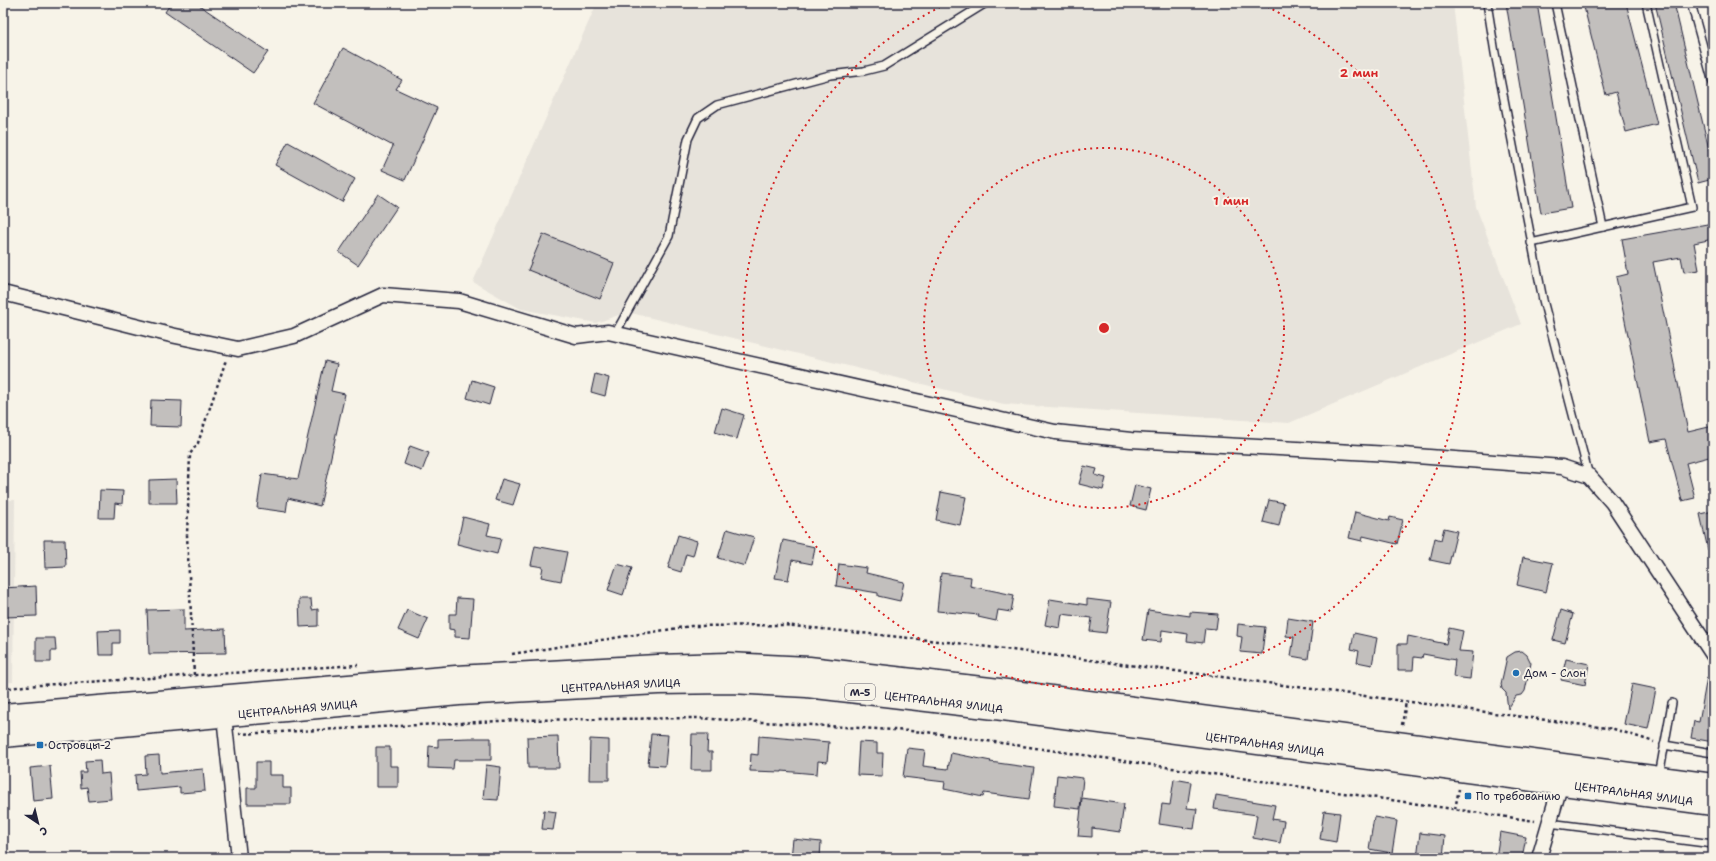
<svg xmlns="http://www.w3.org/2000/svg" width="1716" height="861" viewBox="0 0 1716 861" font-family="'Shantell Sans',sans-serif">
	<style>
		.built { fill: #e7e3db }
		.building { fill: #c2bfbd; stroke: #22223b }
		.lines { fill: none; stroke-linecap: round; stroke-linejoin: round }
		.lane-casing { stroke: #22223b; stroke-width: 10 }
		.street-casing { stroke: #22223b; stroke-width: 17 }
		.primary-casing { stroke: #22223b; stroke-width: 25 }
		.path { stroke: #22223b; stroke-width: 2.5; stroke-dasharray: 3 3; stroke-linecap: butt }
		.lane { stroke: #f7f3e8; stroke-width: 7 }
		.street { stroke: #f7f3e8; stroke-width: 14 }
		.primary { stroke: #f7f3e8; stroke-width: 22 }
		.ring { fill: none; stroke: #d62828; stroke-width: 2; stroke-dasharray: 2 4 }
		.poi-dot { fill: #1f6fb2; stroke: #f7f3e8; stroke-width: 1.5 }
		.labels { text-anchor: middle; dominant-baseline: central; stroke-width: 4; stroke-linejoin: round; paint-order: stroke }
		.shield { fill: #f7f3e8; stroke: #62616f; stroke-width: 1 }
		.shield-label { font-size: 10px; font-weight: bold; fill: #22223b }
		.poi-label { font-size: 11px; fill: #22223b; stroke: #f7f3e8; text-anchor: start }
		.street-label { font-size: 11px; fill: #22223b; stroke: #f7f3e8 }
		.centre { fill: #d62828; stroke: #f7f3e8; stroke-width: 2 }
		.ring-label { font-size: 12px; text-anchor: middle; font-weight: bold; fill: #d62828; stroke: #f7f3e8; stroke-width: 4; stroke-linejoin: round; paint-order: stroke }
	</style>
	<rect width="100%" height="100%" fill="#f7f3e8"/>
	<filter id="ink" filterUnits="userSpaceOnUse"><feTurbulence type="fractalNoise" baseFrequency=".025" numOctaves="2"/><feDisplacementMap in="SourceGraphic" scale="8" xChannelSelector="R" yChannelSelector="G"/><feConvolveMatrix kernelMatrix="1 2 1 2 8 2 1 2 1" color-interpolation-filters="sRGB"/></filter>
	<g filter="url(#ink)">
		<!-- built -->
		<g class="built">
			<path d="M 597,3 L 1453,3 L 1476,207 L 1521,324 L 1289,423 L 1004,404 L 627,312 L 596,323 L 521,309 L 473,282 Z"/>
			<path d="M 3,500 L 15,500 L 13,682 L 3,683 Z"/>
		</g>
		<!-- building -->
		<g class="building">
			<path d="M 171,3 L 196,3 L 268,52 L 253,73 L 165,12 Z"/>
			<path d="M 1506,3 L 1537,3 L 1571,208 L 1541,213 Z"/>
			<path d="M 1583,3 L 1626,3 L 1657,124 L 1626,132 L 1616,92 L 1606,95 Z"/>
			<path d="M 1655,3 L 1674,3 L 1713,166 L 1713,179 L 1698,183 Z"/>
			<path d="M 343,48 L 402,80 L 396,89 L 437,108 L 405,180 L 382,170 L 393,146 L 313,103 Z"/>
			<path d="M 288,142 L 355,179 L 342,202 L 275,165 Z"/>
			<path d="M 378,194 L 397,207 L 358,265 L 339,252 Z"/>
			<path d="M 1713,223 L 1713,239 L 1694,243 L 1699,270 L 1684,272 L 1681,257 L 1653,262 L 1688,432 L 1713,426 L 1713,456 L 1686,463 L 1695,498 L 1682,501 L 1666,439 L 1650,442 L 1616,277 L 1628,274 L 1622,239 Z"/>
			<path d="M 543,234 L 614,263 L 600,299 L 528,270 Z"/>
			<path d="M 325,361 L 337,364 L 331,391 L 345,394 L 320,506 L 288,498 L 286,512 L 257,508 L 262,474 L 298,479 Z"/>
			<path d="M 595,374 L 609,378 L 605,396 L 591,392 Z"/>
			<path d="M 472,380 L 494,387 L 489,405 L 467,398 Z"/>
			<path d="M 151,400 L 182,401 L 181,427 L 150,426 Z"/>
			<path d="M 722,408 L 744,415 L 737,439 L 715,432 Z"/>
			<path d="M 410,446 L 429,453 L 422,471 L 404,464 Z"/>
			<path d="M 1084,466 L 1097,469 L 1095,475 L 1106,478 L 1103,490 L 1079,484 Z"/>
			<path d="M 176,479 L 177,503 L 149,503 L 149,480 Z"/>
			<path d="M 502,479 L 520,484 L 513,505 L 495,500 Z"/>
			<path d="M 1135,485 L 1151,489 L 1146,510 L 1130,506 Z"/>
			<path d="M 100,490 L 123,491 L 122,504 L 115,503 L 114,518 L 99,518 Z"/>
			<path d="M 941,492 L 966,497 L 960,525 L 936,520 Z"/>
			<path d="M 1269,500 L 1284,503 L 1279,526 L 1263,522 Z"/>
			<path d="M 1713,511 L 1713,549 L 1708,550 L 1700,514 Z"/>
			<path d="M 1355,512 L 1389,521 L 1390,517 L 1403,520 L 1397,544 L 1363,536 L 1362,541 L 1349,538 Z"/>
			<path d="M 463,517 L 490,524 L 487,535 L 501,538 L 497,554 L 457,544 Z"/>
			<path d="M 1444,528 L 1457,531 L 1449,564 L 1430,560 L 1435,538 L 1441,540 Z"/>
			<path d="M 727,529 L 754,537 L 745,566 L 718,558 Z"/>
			<path d="M 678,535 L 697,541 L 693,556 L 686,554 L 681,572 L 668,568 Z"/>
			<path d="M 44,540 L 65,540 L 66,567 L 45,568 Z"/>
			<path d="M 783,540 L 815,547 L 812,564 L 792,560 L 788,580 L 775,578 Z"/>
			<path d="M 535,546 L 567,552 L 561,581 L 541,577 L 543,567 L 531,565 Z"/>
			<path d="M 1523,557 L 1553,563 L 1546,592 L 1517,585 Z"/>
			<path d="M 617,564 L 632,568 L 623,595 L 608,590 Z"/>
			<path d="M 839,564 L 867,568 L 866,573 L 904,582 L 900,601 L 878,596 L 878,593 L 836,586 Z"/>
			<path d="M 941,573 L 971,577 L 970,586 L 1014,595 L 1011,612 L 998,610 L 996,621 L 978,617 L 979,615 L 937,611 Z"/>
			<path d="M 36,586 L 37,616 L 3,617 L 3,588 Z"/>
			<path d="M 457,598 L 473,599 L 470,638 L 455,637 L 455,630 L 449,629 L 449,614 L 456,614 Z"/>
			<path d="M 299,599 L 311,599 L 312,610 L 318,609 L 318,626 L 300,627 Z"/>
			<path d="M 1050,599 L 1087,605 L 1087,599 L 1111,602 L 1106,633 L 1090,631 L 1092,618 L 1062,614 L 1060,628 L 1045,625 Z"/>
			<path d="M 184,609 L 184,631 L 225,629 L 226,653 L 149,654 L 147,610 Z"/>
			<path d="M 407,610 L 428,619 L 419,639 L 398,630 Z"/>
			<path d="M 1148,610 L 1190,616 L 1190,612 L 1218,614 L 1216,629 L 1205,628 L 1203,643 L 1187,641 L 1188,634 L 1162,630 L 1161,642 L 1143,640 Z"/>
			<path d="M 1561,610 L 1573,614 L 1565,643 L 1553,640 Z"/>
			<path d="M 1288,618 L 1313,622 L 1308,659 L 1291,656 L 1294,637 L 1286,636 Z"/>
			<path d="M 1238,624 L 1265,627 L 1262,654 L 1240,652 L 1242,637 L 1237,636 Z"/>
			<path d="M 1449,628 L 1463,631 L 1459,651 L 1473,652 L 1470,679 L 1453,677 L 1455,660 L 1423,654 L 1422,658 L 1414,657 L 1413,670 L 1398,670 L 1398,644 L 1407,644 L 1408,636 L 1446,644 Z"/>
			<path d="M 120,630 L 120,643 L 113,643 L 113,655 L 99,655 L 98,631 Z"/>
			<path d="M 1354,633 L 1377,638 L 1372,665 L 1357,662 L 1359,651 L 1351,649 Z"/>
			<path d="M 36,638 L 55,638 L 56,651 L 51,651 L 51,662 L 36,662 Z"/>
			<path d="M 1522,651 L 1527,655 L 1531,663 L 1525,691 L 1522,695 L 1516,696 L 1508,709 L 1506,693 L 1502,689 L 1501,684 L 1507,657 L 1515,652 Z"/>
			<path d="M 1566,659 L 1589,664 L 1585,685 L 1561,680 Z"/>
			<path d="M 1707,677 L 1713,678 L 1713,742 L 1691,738 L 1694,721 L 1699,722 Z"/>
			<path d="M 1632,684 L 1656,689 L 1648,729 L 1624,724 Z"/>
			<path d="M 651,734 L 668,735 L 665,766 L 648,765 Z"/>
			<path d="M 692,734 L 708,734 L 707,752 L 712,752 L 712,770 L 691,770 Z"/>
			<path d="M 558,736 L 559,768 L 528,768 L 527,737 Z"/>
			<path d="M 759,736 L 829,742 L 827,762 L 818,761 L 817,774 L 782,771 L 782,772 L 750,771 L 751,754 L 758,755 Z"/>
			<path d="M 469,738 L 491,738 L 491,760 L 454,760 L 453,769 L 428,768 L 429,746 L 438,747 L 438,739 Z"/>
			<path d="M 590,739 L 609,740 L 609,780 L 589,780 Z"/>
			<path d="M 859,742 L 877,743 L 877,753 L 883,753 L 882,776 L 857,775 Z"/>
			<path d="M 376,747 L 390,747 L 390,766 L 398,766 L 398,787 L 376,787 Z"/>
			<path d="M 907,748 L 925,750 L 923,766 L 948,769 L 951,753 L 991,761 L 990,762 L 1034,768 L 1029,799 L 984,793 L 983,797 L 944,789 L 945,782 L 903,777 Z"/>
			<path d="M 159,755 L 160,773 L 203,769 L 205,791 L 180,793 L 180,787 L 136,791 L 135,775 L 146,774 L 145,756 Z"/>
			<path d="M 100,760 L 101,774 L 109,773 L 111,799 L 89,801 L 87,787 L 81,788 L 80,772 L 86,772 L 85,761 Z"/>
			<path d="M 256,762 L 269,762 L 269,775 L 283,775 L 283,788 L 291,788 L 291,804 L 247,804 L 247,788 L 256,788 Z"/>
			<path d="M 486,765 L 501,767 L 498,800 L 483,799 Z"/>
			<path d="M 50,766 L 53,799 L 33,801 L 30,768 Z"/>
			<path d="M 1057,775 L 1083,778 L 1080,809 L 1054,806 Z"/>
			<path d="M 1174,779 L 1191,782 L 1187,808 L 1197,809 L 1194,829 L 1159,824 L 1162,804 L 1170,805 Z"/>
			<path d="M 1216,795 L 1275,805 L 1272,819 L 1284,821 L 1280,843 L 1253,838 L 1257,815 L 1214,809 Z"/>
			<path d="M 1082,798 L 1124,804 L 1120,832 L 1092,828 L 1092,837 L 1078,836 Z"/>
			<path d="M 544,810 L 556,812 L 553,830 L 542,829 Z"/>
			<path d="M 1324,811 L 1340,813 L 1336,842 L 1320,839 Z"/>
			<path d="M 1374,817 L 1397,821 L 1392,853 L 1369,849 Z"/>
			<path d="M 1500,832 L 1526,837 L 1522,858 L 1496,858 Z"/>
			<path d="M 1420,833 L 1445,836 L 1443,858 L 1417,858 Z"/>
			<path d="M 793,839 L 821,842 L 820,858 L 791,858 Z"/>
		</g>
		<g class="lines">
			<!-- lane casing -->
			<g class="lane-casing">
				<g id="lane">
					<path d="M 1487,3 L 1495,53 L 1543,300 L 1589,476"/>
					<path d="M 1555,3 L 1603,227"/>
					<path d="M 1691,3 L 1713,83"/>
					<path d="M 1531,243 L 1692,207 L 1646,3"/>
					<path d="M 615,334 L 669,236 L 688,139 L 698,118 L 717,105 L 830,75 L 864,71 L 884,66 L 986,3"/>
					<path d="M 1664,745 L 1713,753"/>
					<path d="M 1659,776 L 1672,703"/>
					<path d="M 1549,823 L 1713,844"/>
				</g>
			</g>
			<!-- street casing -->
			<g class="street-casing">
				<g id="street">
					<path d="M 3,293 L 171,335 L 238,349 L 294,336 L 383,295 L 459,301 L 576,336 L 608,332 L 1055,432 L 1131,440 L 1390,454 L 1562,467 L 1589,476 L 1612,502 L 1713,655"/>
					<path d="M 224,716 L 239,858"/>
					<path d="M 1539,858 L 1561,783"/>
				</g>
			</g>
			<!-- primary casing -->
			<g class="primary-casing">
				<g id="primary">
					<path d="M 3,715 L 456,677 L 657,666 L 728,664 L 809,668 L 999,690 L 1713,785"/>
					<path id="s1" d="M 3,736 L 459,694 L 658,683 L 731,682 L 807,686 L 995,708 L 1713,804"/>
				</g>
			</g>
			<!-- path -->
			<g class="path">
				<path d="M 512,654 L 691,626 L 784,625 L 957,643 L 1207,675 L 1614,729 L 1654,742"/>
				<path d="M 194,675 L 187,535 L 190,454 L 198,443 L 226,360"/>
				<path d="M 3,689 L 24,686 L 358,665"/>
				<path d="M 1402,725 L 1406,702"/>
				<path d="M 239,734 L 519,720 L 697,718 L 926,732 L 1535,821"/>
				<path d="M 1455,809 L 1459,789"/>
			</g>
			<!-- lane -->
			<use href="#lane" class="lane"/>
			<!-- street -->
			<use href="#street" class="street"/>
			<!-- primary -->
			<use href="#primary" class="primary"/>
		</g>
	</g>
	<!-- distance rings -->
	<g class="ring">
		<circle cx="1104" cy="328" r="180"/>
		<path d="M1262 4A361 361 0 1 1 946 4"/>
	</g>
	<!-- markers -->
	<g class="poi-dot">
		<circle cx="1516" cy="673" r="4"/>
		<rect x="36" y="741" width="8" height="8" rx="2"/>
		<rect x="1464" y="792" width="8" height="8" rx="2"/>
	</g>
	<g class="labels">
		<!-- shield labels -->
		<rect class="shield" x="845" y="684" width="30" height="16" rx="3"/>
		<g class="shield-label">
			<text x="860" y="692">М-5</text>
		</g>
		<!-- poi labels -->
		<g class="poi-label">
			<text x="1524" y="673">Дом - Слон</text>
			<text x="48" y="745">Островцы-2</text>
			<text x="1476" y="796">По требованию</text>
		</g>
		<!-- street labels -->
		<g class="street-label">
			<text stroke="none"><textPath href="#s1" startOffset="620">ЦЕНТРАЛЬНАЯ УЛИЦА</textPath></text>
			<text stroke="none"><textPath href="#s1" startOffset="944">ЦЕНТРАЛЬНАЯ УЛИЦА</textPath></text>
			<text stroke="none"><textPath href="#s1" startOffset="296">ЦЕНТРАЛЬНАЯ УЛИЦА</textPath></text>
			<text stroke="none"><textPath href="#s1" startOffset="1268">ЦЕНТРАЛЬНАЯ УЛИЦА</textPath></text>
			<text stroke="none"><textPath href="#s1" startOffset="1640">ЦЕНТРАЛЬНАЯ УЛИЦА</textPath></text>
		</g>
	</g>
	<circle cx="1104" cy="328" r="6" class="centre"/>
	<g class="ring-label">
		<text x="1359" y="77">2 мин</text>
		<text x="1231" y="205">1 мин</text>
	</g>
	<!-- margin -->
	<rect width="1716" height="861" fill="none" stroke="#f7f3e8" stroke-width="16"/>
	<rect x="8" y="8" width="1700" height="845" fill="none" stroke="#22223b" stroke-width="1.5" filter="url(#ink)"/>
	<!-- north arrow -->
	<g transform="translate(38 823) rotate(145)" stroke="#f7f3e8" stroke-width="3" paint-order="stroke">
	<path d="M0-3L7 15L0 10L-7 15Z" fill="#22223b"/>
	<text y="-6" font-size="11" font-weight="bold" text-anchor="middle" fill="#22223b">С</text>
	</g>
</svg>
